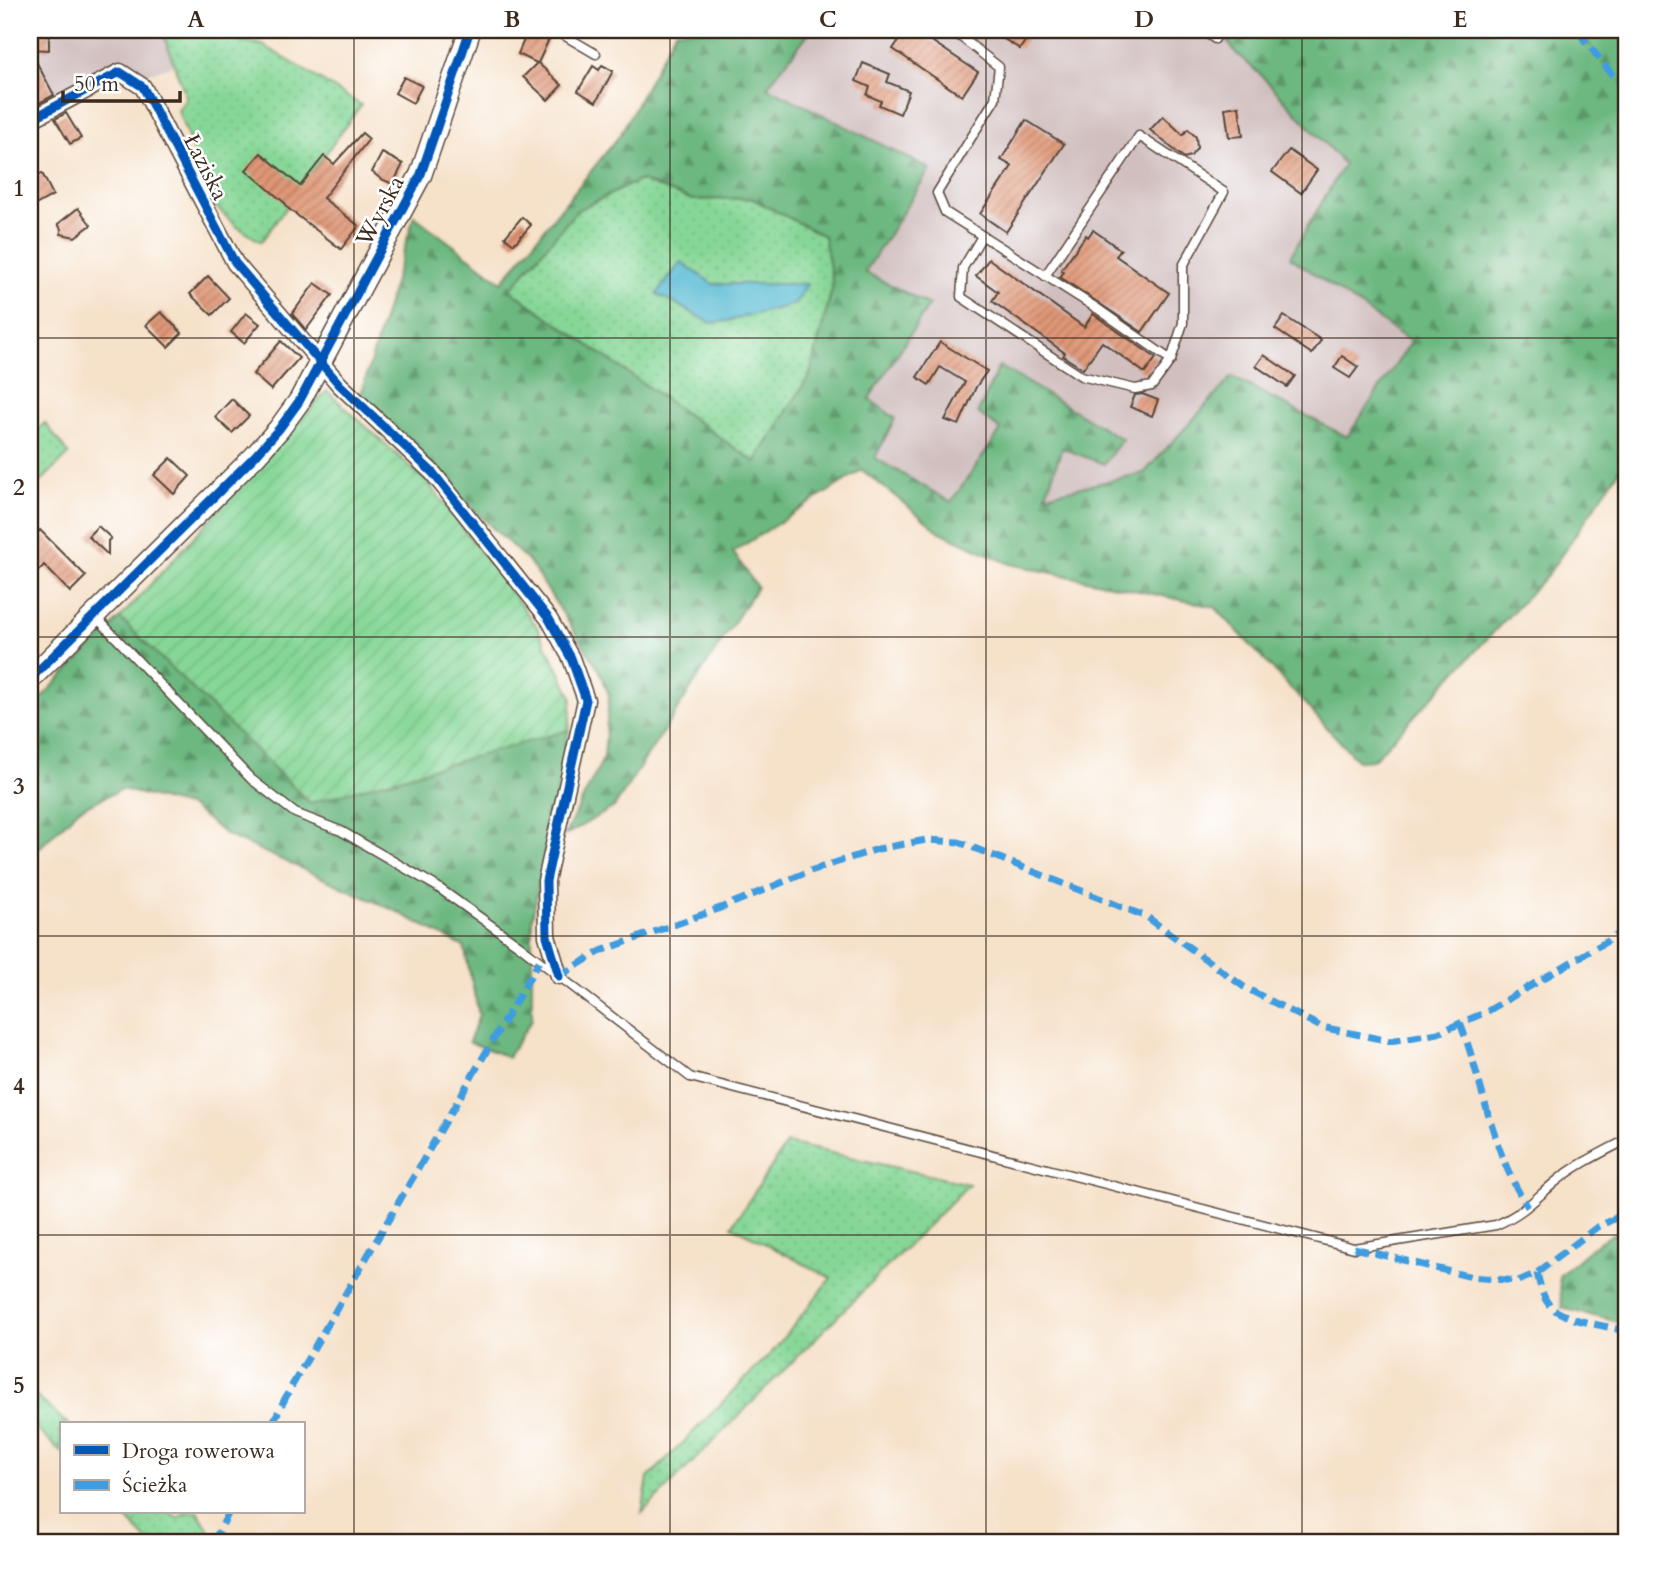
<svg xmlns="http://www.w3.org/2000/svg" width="1656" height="1573" viewBox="0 0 1656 1573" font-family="Cardo,serif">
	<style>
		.industrial { fill: #d1bfbf }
		.grass { fill: url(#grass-dots); stroke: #60805a; stroke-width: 2 }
		.forest { fill: url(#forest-firs); stroke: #54714f; stroke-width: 2; fill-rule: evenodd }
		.garden { fill: url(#garden-furrows); stroke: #60805a; stroke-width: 2 }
		.water { fill: #55bad3; stroke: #487278; stroke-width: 2 }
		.building { fill: url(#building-hatch) }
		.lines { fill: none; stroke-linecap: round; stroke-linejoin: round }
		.service-casing { stroke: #574538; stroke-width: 11 }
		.minor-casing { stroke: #574538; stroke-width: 19 }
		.tertiary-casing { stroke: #574538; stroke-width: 24 }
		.service { stroke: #fff; stroke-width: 8 }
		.minor { stroke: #fff; stroke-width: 16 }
		.tertiary { stroke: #fff; stroke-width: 21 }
		.quiet { stroke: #3f9ce0; stroke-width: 7; stroke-dasharray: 14 7; stroke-linecap: butt }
		.cycleway-casing { stroke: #fff; stroke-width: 13 }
		.cycleway { stroke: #0057b8; stroke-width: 9 }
		.grid { fill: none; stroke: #3b2a1e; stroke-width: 2; stroke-opacity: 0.55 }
		.labels { text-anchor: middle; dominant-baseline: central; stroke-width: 5; stroke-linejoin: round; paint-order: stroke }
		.street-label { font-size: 23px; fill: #3b2a1e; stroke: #fff }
		.neatline { fill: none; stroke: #3b2a1e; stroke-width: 2.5 }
		.grid-label { font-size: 23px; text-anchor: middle; font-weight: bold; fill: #3b2a1e }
	</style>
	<defs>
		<pattern id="grass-dots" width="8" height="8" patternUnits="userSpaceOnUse" patternTransform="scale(1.75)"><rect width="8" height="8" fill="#86d797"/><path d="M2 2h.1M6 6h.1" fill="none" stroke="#75b982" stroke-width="1.8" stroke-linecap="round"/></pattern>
		<pattern id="forest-firs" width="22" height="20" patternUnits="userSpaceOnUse" patternTransform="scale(1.75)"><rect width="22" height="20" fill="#6cb880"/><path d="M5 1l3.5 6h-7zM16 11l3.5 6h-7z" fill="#5a9668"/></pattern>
		<pattern id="garden-furrows" width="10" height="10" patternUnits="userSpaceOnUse" patternTransform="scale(1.75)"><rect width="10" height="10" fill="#86d797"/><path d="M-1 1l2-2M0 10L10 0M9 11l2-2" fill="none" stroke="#75b982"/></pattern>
		<pattern id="building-hatch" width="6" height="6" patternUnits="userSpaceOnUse" patternTransform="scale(1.75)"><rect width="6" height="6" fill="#e09777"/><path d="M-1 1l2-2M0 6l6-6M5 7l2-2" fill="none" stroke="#b77b61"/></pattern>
	</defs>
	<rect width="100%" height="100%" fill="#fff"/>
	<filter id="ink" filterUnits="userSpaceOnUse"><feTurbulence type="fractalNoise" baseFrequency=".0143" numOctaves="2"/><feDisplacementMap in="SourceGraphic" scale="14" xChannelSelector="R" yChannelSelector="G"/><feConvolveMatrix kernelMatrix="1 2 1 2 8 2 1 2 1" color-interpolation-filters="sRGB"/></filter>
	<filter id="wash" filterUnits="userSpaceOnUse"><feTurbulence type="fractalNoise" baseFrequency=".00686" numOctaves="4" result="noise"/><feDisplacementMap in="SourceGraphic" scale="28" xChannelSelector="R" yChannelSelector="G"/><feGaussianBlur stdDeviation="1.57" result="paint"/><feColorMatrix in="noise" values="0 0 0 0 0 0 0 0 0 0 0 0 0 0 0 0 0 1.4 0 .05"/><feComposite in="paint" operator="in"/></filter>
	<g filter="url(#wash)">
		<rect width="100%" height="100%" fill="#f6e1c9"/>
		<!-- industrial -->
		<g class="industrial">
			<path d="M 30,30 L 162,30 L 175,65 L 146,74 L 118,63 L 30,118 Z"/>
			<path d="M 811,30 L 1216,30 L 1224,36 L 1236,53 L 1263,77 L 1345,164 L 1290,257 L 1411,342 L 1347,437 L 1232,377 L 1144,473 L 1045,495 L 1062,448 L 1121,439 L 1002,430 L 951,502 L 874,458 L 868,399 L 929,305 L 865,272 L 767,87 Z"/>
		</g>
		<!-- grass -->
		<g class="grass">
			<path d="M 162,30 L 185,30 L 263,45 L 361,105 L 261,242 L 236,226 L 213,204 L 178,111 L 186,97 Z"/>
			<path d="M 640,180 L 693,200 L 751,198 L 824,235 L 833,284 L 810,375 L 755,463 L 509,290 L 577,210 Z"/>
			<path d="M 45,423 L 69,454 L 30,492 L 30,436 Z"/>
			<path d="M 787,1143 L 969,1184 L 642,1513 L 648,1478 L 774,1350 L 831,1278 L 732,1226 Z"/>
			<path d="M 30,1391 L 68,1424 L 61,1424 L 61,1452 L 30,1423 Z"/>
			<path d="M 121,1512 L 170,1512 L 177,1518 L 187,1512 L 198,1512 L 217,1543 L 149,1543 Z"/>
		</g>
		<!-- forest -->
		<g class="forest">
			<path d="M 676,30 L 811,30 L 767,87 L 930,169 L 865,272 L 929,305 L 869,399 L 895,418 L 875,458 L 951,502 L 1001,430 L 978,413 L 999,366 L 1122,439 L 1104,464 L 1062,448 L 1046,495 L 1144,473 L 1232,377 L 1347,437 L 1411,342 L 1290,257 L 1344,164 L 1263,77 L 1236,53 L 1224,36 L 1216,30 L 1626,30 L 1626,461 L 1549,573 L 1373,760 L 1358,761 L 1215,607 L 1010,564 L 940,532 L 862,470 L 733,552 L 757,587 L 614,807 L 564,836 L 604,757 L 609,695 L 600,671 L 530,563 L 359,401 L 414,216 L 502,282 L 620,135 ZM 640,180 L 693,200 L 751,198 L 824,236 L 833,285 L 810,375 L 755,462 L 510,290 L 577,210 Z"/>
			<path d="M 120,618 L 310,803 L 569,730 L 532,919 L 532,1019 L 508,1057 L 469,1042 L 479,1015 L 464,947 L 396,911 L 226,835 L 191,807 L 122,789 L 79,809 L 30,857 L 30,709 Z"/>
			<path d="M 1626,1228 L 1626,1324 L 1562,1308 L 1559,1276 L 1597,1243 Z"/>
		</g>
		<!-- garden -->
		<path class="garden" d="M 327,391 L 429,484 L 536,625 L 572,697 L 569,730 L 310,803 L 120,618 Z"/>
		<!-- water -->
		<path class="water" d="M 681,262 L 713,284 L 807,284 L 795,304 L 728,321 L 711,323 L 657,294 Z"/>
		<g id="blocks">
			<!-- building -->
			<g class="building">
				<path d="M 30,30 L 49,30 L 49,50 L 30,49 Z"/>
				<path d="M 528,30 L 550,37 L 538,63 L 562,85 L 548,100 L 523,77 L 537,63 L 518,54 Z"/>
				<path d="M 906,30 L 915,30 L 978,72 L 962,96 L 893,49 Z"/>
				<path d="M 990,30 L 1032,30 L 1020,49 Z"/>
				<path d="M 30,50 L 54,95 L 30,108 Z"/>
				<path d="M 863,63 L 890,74 L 887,82 L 909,91 L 900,114 L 879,105 L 881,101 L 867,95 L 870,87 L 856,81 Z"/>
				<path d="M 602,65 L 613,71 L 596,102 L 578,91 L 593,66 L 599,70 Z"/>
				<path d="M 404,77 L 422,86 L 413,103 L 395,93 Z"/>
				<path d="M 1239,106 L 1243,136 L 1229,137 L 1225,108 Z"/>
				<path d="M 66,113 L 81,138 L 70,144 L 55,119 Z"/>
				<path d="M 1163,116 L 1183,135 L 1188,129 L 1196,137 L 1197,148 L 1191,156 L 1184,158 L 1150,130 Z"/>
				<path d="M 1026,120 L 1064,144 L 1006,232 L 980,214 L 1012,166 L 1001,160 Z"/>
				<path d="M 362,133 L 369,139 L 323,198 L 359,226 L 341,249 L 285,206 L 286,204 L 246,170 L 261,153 L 300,186 L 324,156 L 334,164 Z"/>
				<path d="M 1289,150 L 1317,170 L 1301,193 L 1272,172 Z"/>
				<path d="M 382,153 L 403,164 L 393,184 L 381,179 L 372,172 Z"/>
				<path d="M 42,173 L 53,195 L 30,208 L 30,180 Z"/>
				<path d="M 78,208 L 91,225 L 75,237 L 61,234 L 61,229 L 58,224 Z"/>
				<path d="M 522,217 L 531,225 L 514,244 L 505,237 Z"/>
				<path d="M 1093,230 L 1121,250 L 1116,256 L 1169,293 L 1142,332 L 1060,277 L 1064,272 L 1061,270 L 1086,235 L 1088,237 Z"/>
				<path d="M 989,259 L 1084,327 L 1093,314 L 1156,358 L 1145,373 L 1102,342 L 1083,369 L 1063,356 L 1065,353 L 992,301 L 998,292 L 976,276 Z"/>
				<path d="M 208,276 L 229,298 L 212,315 L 190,294 Z"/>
				<path d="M 315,283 L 332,295 L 306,330 L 292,314 Z"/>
				<path d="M 161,312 L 182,333 L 168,347 L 146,325 Z"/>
				<path d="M 246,313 L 260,324 L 244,343 L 231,332 Z"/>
				<path d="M 1284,316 L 1321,340 L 1312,354 L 1275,329 Z"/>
				<path d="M 281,341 L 299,358 L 271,390 L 253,374 Z"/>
				<path d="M 940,342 L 987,371 L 976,387 L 959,425 L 945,420 L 965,382 L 940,367 L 929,385 L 917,377 Z"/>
				<path d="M 1264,355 L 1295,376 L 1287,387 L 1256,366 Z"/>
				<path d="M 1342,356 L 1358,367 L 1350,378 L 1334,368 Z"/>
				<path d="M 1142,394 L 1158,400 L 1152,416 L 1130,407 L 1135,395 Z"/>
				<path d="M 232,399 L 249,416 L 232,433 L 215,417 Z"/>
				<path d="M 171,458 L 190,476 L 174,494 L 154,475 Z"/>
				<path d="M 98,526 L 111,538 L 108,541 L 108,555 L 88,536 Z"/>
				<path d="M 40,530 L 86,576 L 70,592 L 44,565 L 30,580 L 30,540 Z"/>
			</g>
		</g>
	</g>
	<g filter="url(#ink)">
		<use href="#blocks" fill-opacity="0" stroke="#574538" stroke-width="2"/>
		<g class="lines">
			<!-- service casing -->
			<g class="service-casing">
				<g id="service">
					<path d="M 555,30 L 596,54"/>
					<path d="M 952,30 L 999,67 L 995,99 L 937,193 L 945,212 L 1098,309 L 1171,360 L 1183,323 L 1183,266 L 1224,192 L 1139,136 L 1045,276"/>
					<path d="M 1202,30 L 1215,39"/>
					<path d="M 982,236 L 963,268 L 961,297 L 1081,376 L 1135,389 L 1152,386 L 1171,360"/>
					<path d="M 96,617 L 251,779 L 295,813 L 341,831 L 436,886 L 520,946 L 690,1077 L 1354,1248 L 1496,1225 C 1523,1213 1532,1202 1554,1183 C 1576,1165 1601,1153 1626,1140"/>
				</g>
			</g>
			<!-- minor casing -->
			<g class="minor-casing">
				<path id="minor" d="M 30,120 L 120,72 L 143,87 L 235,263 L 340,385 L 433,473 L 549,619 L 571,658 L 586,700 L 546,881 L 547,936 L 559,976"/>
			</g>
			<!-- tertiary casing -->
			<g class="tertiary-casing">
				<path id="tertiary" d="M 30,679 L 255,456 L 279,429 L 300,400 L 421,174 L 470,30"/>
			</g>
			<!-- service -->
			<use href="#service" class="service"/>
			<!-- minor -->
			<use href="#minor" class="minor"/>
			<!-- tertiary -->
			<use href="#tertiary" class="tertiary"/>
			<!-- quiet -->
			<g class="quiet">
				<path d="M 1582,30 L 1583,38 L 1626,92"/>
				<path d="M 559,976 L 601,951 L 723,907 L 810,871 L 878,849 L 926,840 L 959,842 L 1147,917 L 1244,987 L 1321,1027 L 1390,1041 L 1438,1033 L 1486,1012 L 1626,930"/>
				<path d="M 1460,1023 C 1484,1084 1491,1152 1528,1207"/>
				<path d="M 1354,1248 L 1472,1277 L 1518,1281 L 1537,1273 L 1597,1227 L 1626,1213"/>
				<path d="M 1537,1273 C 1540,1285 1543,1300 1552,1308 C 1568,1321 1606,1326 1626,1331"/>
				<path d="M 272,1424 L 290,1389 L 539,961"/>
				<path d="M 213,1543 L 229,1512"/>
			</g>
			<!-- cycleway casing -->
			<g class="cycleway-casing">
				<g id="cycleway">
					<path d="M 30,120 L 120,72 L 143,87 L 235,263 L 340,385 L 433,473 L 549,619 L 571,658 L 586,700 L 546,881 L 547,936 L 559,976"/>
					<path d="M 30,679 L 255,456 L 279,429 L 300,400 L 421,174 L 470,30"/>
				</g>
			</g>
			<!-- cycleway -->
			<use href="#cycleway" class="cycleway"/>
		</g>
	</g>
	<!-- grid -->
	<path class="grid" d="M 354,30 L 354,1543M 670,30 L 670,1543M 986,30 L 986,1543M 1302,30 L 1302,1543M 30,338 L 1626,338M 30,637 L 1626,637M 30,936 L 1626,936M 30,1235 L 1626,1235"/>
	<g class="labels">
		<!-- street labels -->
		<g class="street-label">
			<text transform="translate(206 167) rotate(63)">Łaziska</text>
			<text transform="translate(380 211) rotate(-62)">Wyrska</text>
		</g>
	</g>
	<!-- margin -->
	<rect width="1656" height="1573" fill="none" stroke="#fff" stroke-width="77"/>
	<!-- legend -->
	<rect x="60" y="1422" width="245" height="91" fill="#ffffff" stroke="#b1aaa5" stroke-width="2"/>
	<rect x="74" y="1445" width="35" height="10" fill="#0057b8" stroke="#b1aaa5" stroke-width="2"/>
	<text x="122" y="1458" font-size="21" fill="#3b2a1e">Droga rowerowa</text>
	<rect x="74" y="1480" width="35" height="10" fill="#3f9ce0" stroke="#b1aaa5" stroke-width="2"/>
	<text x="122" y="1492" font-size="21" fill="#3b2a1e">Ścieżka</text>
	<!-- scale -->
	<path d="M63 91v10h117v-10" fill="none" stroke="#3b2a1e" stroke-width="3.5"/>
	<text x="74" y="91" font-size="21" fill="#3b2a1e" stroke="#ffffff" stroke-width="5" paint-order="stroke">50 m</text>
	<rect x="38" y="38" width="1580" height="1496" class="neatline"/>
	<g class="grid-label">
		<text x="196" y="27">A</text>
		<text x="512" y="27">B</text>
		<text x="828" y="27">C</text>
		<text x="1144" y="27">D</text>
		<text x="1460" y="27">E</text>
		<text x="19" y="196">1</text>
		<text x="19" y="495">2</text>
		<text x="19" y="794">3</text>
		<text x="19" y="1094">4</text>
		<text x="19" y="1393">5</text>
	</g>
</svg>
